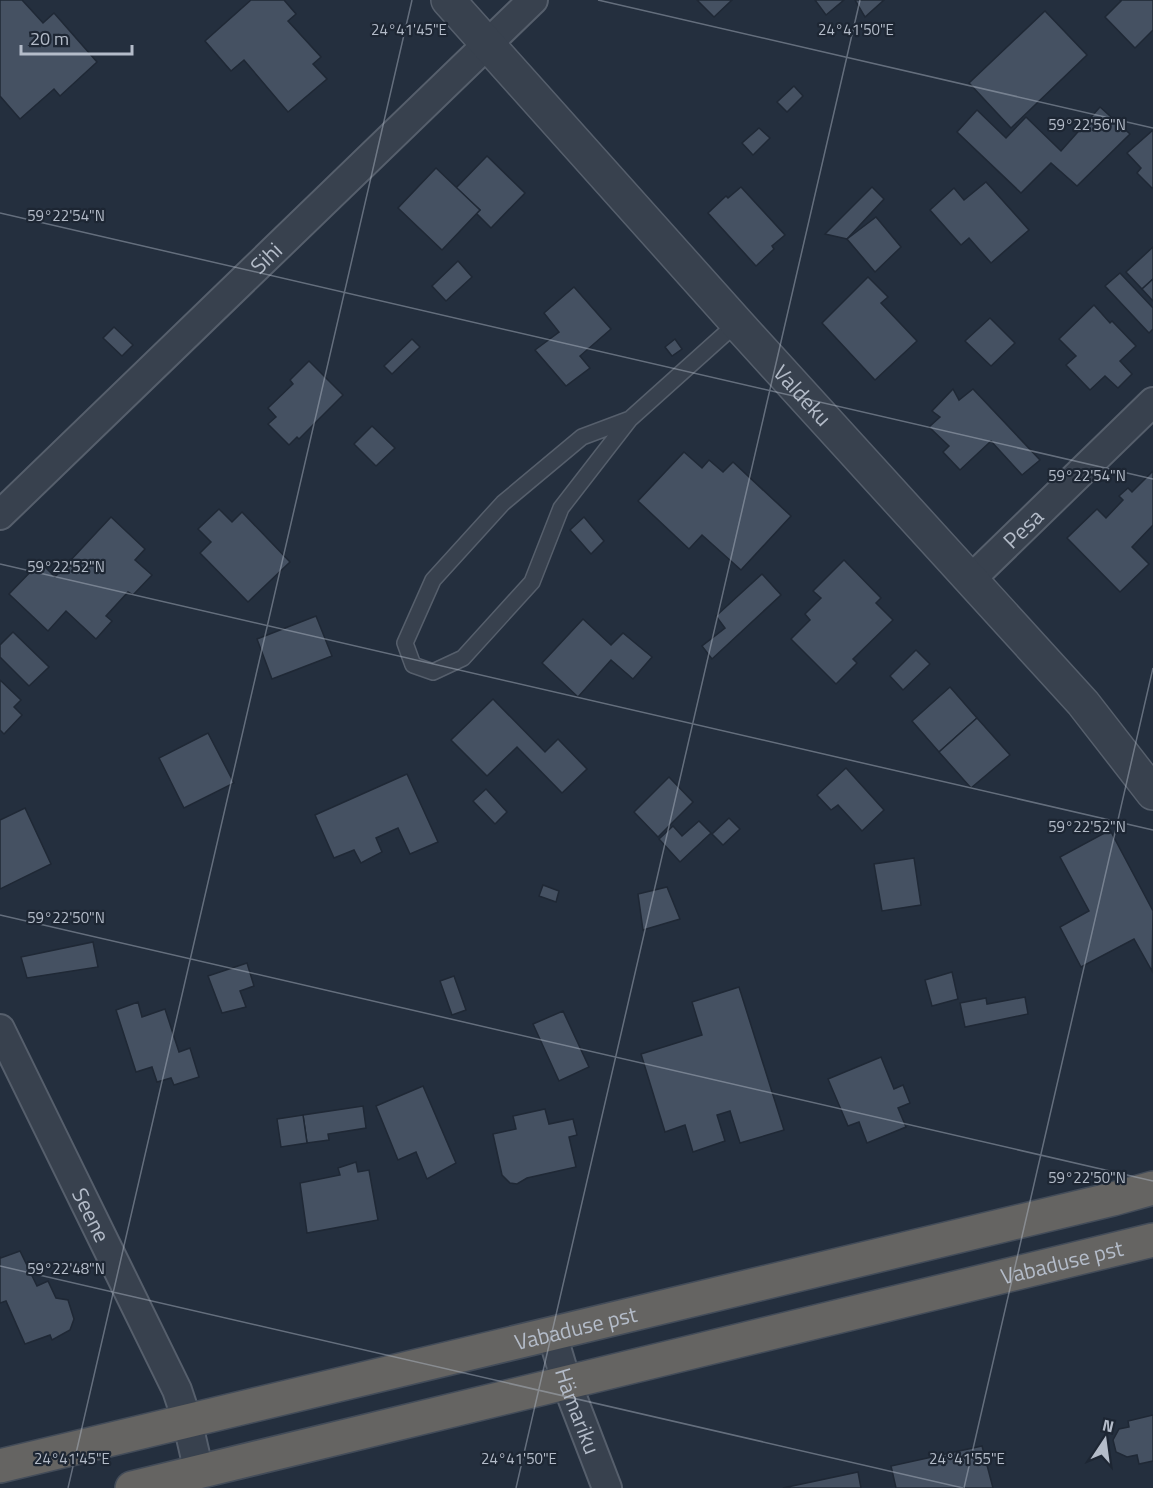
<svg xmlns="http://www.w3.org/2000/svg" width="1153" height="1488" viewBox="0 0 1153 1488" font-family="'Titillium Web',sans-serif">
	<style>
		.building { fill: #455162; stroke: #1f2835; stroke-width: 1.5 }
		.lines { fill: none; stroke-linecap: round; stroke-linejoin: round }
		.service-casing { stroke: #565f6c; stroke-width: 18 }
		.minor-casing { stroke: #565f6c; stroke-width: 32 }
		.tertiary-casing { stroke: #565f6c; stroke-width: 36 }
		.trunk-casing { stroke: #434c59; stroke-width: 36 }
		.service { stroke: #38414e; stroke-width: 15 }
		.minor { stroke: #38414e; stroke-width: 28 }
		.tertiary { stroke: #38414e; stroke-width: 33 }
		.trunk { stroke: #656462; stroke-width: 33 }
		.ticks { fill: none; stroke: #b4bcc9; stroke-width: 1.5; stroke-opacity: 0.45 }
		.labels { text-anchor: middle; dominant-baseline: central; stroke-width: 4.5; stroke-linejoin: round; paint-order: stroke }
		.street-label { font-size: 22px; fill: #b4bcc9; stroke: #1d2633 }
		.ticks-label { font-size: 15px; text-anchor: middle; fill: #b4bcc9; stroke: #1d2633; stroke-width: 4.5; stroke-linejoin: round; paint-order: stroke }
	</style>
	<rect width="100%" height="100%" fill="#242f3e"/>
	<!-- building -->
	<g class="building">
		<path d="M 0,0 L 22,0 L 43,23 L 54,13 L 97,62 L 60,96 L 54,89 L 20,119 L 0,96 Z"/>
		<path d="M 251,0 L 284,0 L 296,14 L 288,21 L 321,57 L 313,64 L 327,79 L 288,112 L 244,60 L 231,71 L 205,41 Z"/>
		<path d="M 697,0 L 732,0 L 714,17 Z"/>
		<path d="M 815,0 L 844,0 L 826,15 Z"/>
		<path d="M 855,0 L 884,0 L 865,17 Z"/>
		<path d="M 1120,0 L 1153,0 L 1153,30 L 1135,48 L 1105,17 L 1121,1 Z"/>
		<path d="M 1045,11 L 1087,55 L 1011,128 L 969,83 Z"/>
		<path d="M 794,86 L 803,96 L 787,112 L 777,102 Z"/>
		<path d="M 1100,107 L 1130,134 L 1077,186 L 1051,163 L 1021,193 L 957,132 L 977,110 L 1006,138 L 1026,117 L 1061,151 Z"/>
		<path d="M 759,128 L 770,138 L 753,155 L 742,143 Z"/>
		<path d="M 1153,130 L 1153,189 L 1137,173 L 1141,168 L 1127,153 Z"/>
		<path d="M 487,156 L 525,193 L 491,228 L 476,213 L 480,210 L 456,188 Z"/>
		<path d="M 436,168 L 480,210 L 442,250 L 398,208 Z"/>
		<path d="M 986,182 L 1029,230 L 991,263 L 969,238 L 961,245 L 930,210 L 954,188 L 964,200 Z"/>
		<path d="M 741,187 L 785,235 L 772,246 L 774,249 L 756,266 L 708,213 L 726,196 L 728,198 Z"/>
		<path d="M 872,187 L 884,199 L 847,239 L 825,234 Z"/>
		<path d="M 876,217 L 901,247 L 875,272 L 847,239 Z"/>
		<path d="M 1153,247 L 1153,279 L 1142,289 L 1126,272 Z"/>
		<path d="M 458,261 L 472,277 L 446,301 L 432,286 Z"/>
		<path d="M 1120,273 L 1153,308 L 1153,329 L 1149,333 L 1105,286 Z"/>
		<path d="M 868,277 L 888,297 L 881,303 L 917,341 L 875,380 L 822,323 Z"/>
		<path d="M 1153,279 L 1153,301 L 1142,289 Z"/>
		<path d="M 574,287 L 611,329 L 580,356 L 590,368 L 566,386 L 535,350 L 559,332 L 544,313 Z"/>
		<path d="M 1094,305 L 1110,323 L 1112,321 L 1136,346 L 1120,361 L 1132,374 L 1118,388 L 1105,376 L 1090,390 L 1066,365 L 1076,356 L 1059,339 Z"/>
		<path d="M 990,318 L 1015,343 L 991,366 L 965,341 Z"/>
		<path d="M 114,327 L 133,345 L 122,356 L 103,338 Z"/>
		<path d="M 412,339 L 420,347 L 392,374 L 384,366 Z"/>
		<path d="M 675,339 L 682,349 L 672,356 L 665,347 Z"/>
		<path d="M 309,361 L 343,395 L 299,439 L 297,437 L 289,445 L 268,424 L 276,417 L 268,408 L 293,384 L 290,380 Z"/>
		<path d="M 953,389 L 959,400 L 973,389 L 1040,460 L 1022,475 L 991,441 L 960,470 L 943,452 L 949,446 L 929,427 L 940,417 L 932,411 Z"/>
		<path d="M 372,426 L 395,448 L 376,466 L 354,444 Z"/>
		<path d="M 684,452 L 702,468 L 709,460 L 723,472 L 733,462 L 791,516 L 741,570 L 702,535 L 689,549 L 638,501 Z"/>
		<path d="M 1153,471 L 1153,525 L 1132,547 L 1149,564 L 1120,592 L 1067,538 L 1097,509 L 1106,518 L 1123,500 L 1119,496 L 1128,488 L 1132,492 Z"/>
		<path d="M 219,509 L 232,522 L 242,512 L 290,562 L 248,602 L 200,553 L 211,542 L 198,529 Z"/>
		<path d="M 111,517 L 145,549 L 135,560 L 152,575 L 133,595 L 128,592 L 106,616 L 112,621 L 96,639 L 66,611 L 48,631 L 9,594 L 40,562 L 55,577 Z"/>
		<path d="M 584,517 L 604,541 L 591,554 L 570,530 Z"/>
		<path d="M 844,560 L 881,598 L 876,603 L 893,620 L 853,659 L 857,663 L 836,684 L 791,639 L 810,620 L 805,614 L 821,598 L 813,591 Z"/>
		<path d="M 762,574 L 781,595 L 712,659 L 702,646 L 725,628 L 716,616 Z"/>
		<path d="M 316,616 L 332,656 L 272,679 L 257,639 Z"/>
		<path d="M 583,619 L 611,645 L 623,633 L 652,657 L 633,679 L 611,660 L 578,697 L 542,663 Z"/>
		<path d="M 13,632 L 49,667 L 29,686 L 0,657 L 0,645 Z"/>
		<path d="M 916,650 L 930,664 L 903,690 L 890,676 Z"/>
		<path d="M 0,680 L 21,700 L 14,707 L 22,715 L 4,734 L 0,730 Z"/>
		<path d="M 950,687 L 977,718 L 939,752 L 912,721 Z"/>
		<path d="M 493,699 L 545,752 L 558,739 L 587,769 L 562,793 L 517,747 L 487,776 L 451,740 Z"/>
		<path d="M 977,718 L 1010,755 L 971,788 L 939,752 Z"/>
		<path d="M 208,733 L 234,783 L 184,808 L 159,758 Z"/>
		<path d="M 846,768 L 884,810 L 862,831 L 838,805 L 831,810 L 817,795 Z"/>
		<path d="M 407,774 L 438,842 L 410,854 L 398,828 L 376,838 L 382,852 L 361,863 L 354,850 L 334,858 L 315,815 Z"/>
		<path d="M 669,777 L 693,802 L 658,837 L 634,812 Z"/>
		<path d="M 486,789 L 507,812 L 495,824 L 473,801 Z"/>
		<path d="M 25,808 L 51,864 L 0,889 L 0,820 Z"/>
		<path d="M 729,818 L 740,829 L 723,845 L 712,834 Z"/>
		<path d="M 699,821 L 711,833 L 680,862 L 659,839 L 673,826 L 682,836 Z"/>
		<path d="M 1110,830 L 1153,911 L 1152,971 L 1134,939 L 1081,967 L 1060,927 L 1089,911 L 1060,857 Z"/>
		<path d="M 914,858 L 921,905 L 882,911 L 874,864 Z"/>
		<path d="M 543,885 L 559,891 L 556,902 L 539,896 Z"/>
		<path d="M 667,887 L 680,919 L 643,930 L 638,894 Z"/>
		<path d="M 93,942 L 98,967 L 27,978 L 21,957 Z"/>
		<path d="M 247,963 L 254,986 L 240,991 L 246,1007 L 222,1013 L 208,976 Z"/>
		<path d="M 952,972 L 958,999 L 932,1006 L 925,980 Z"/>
		<path d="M 454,976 L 466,1010 L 452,1015 L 440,981 Z"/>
		<path d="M 739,987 L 784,1130 L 740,1143 L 730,1111 L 717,1115 L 725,1141 L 693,1152 L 685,1125 L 665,1132 L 641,1054 L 702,1035 L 692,1002 Z"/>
		<path d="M 1025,997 L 1028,1014 L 965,1027 L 960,1003 L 986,998 L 987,1004 Z"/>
		<path d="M 138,1002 L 142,1017 L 165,1009 L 179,1052 L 190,1048 L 199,1077 L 174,1085 L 171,1078 L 157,1082 L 152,1067 L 136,1072 L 116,1010 Z"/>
		<path d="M 563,1011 L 589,1067 L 559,1081 L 533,1024 Z"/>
		<path d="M 881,1057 L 894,1089 L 903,1085 L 910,1103 L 898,1108 L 906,1127 L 867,1143 L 859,1122 L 848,1126 L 828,1079 Z"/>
		<path d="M 423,1086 L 456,1163 L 427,1179 L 416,1152 L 398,1160 L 376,1106 Z"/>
		<path d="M 363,1106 L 366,1128 L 328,1134 L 329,1140 L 307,1143 L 303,1115 Z"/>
		<path d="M 545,1109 L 549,1124 L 573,1119 L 577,1135 L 569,1137 L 576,1167 L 527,1178 L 517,1184 L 510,1183 L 502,1175 L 493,1134 L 516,1129 L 513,1116 Z"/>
		<path d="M 303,1115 L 307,1143 L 281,1147 L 277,1119 Z"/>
		<path d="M 356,1162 L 358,1172 L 369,1170 L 378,1220 L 307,1233 L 300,1183 L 340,1175 L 338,1168 Z"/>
		<path d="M 20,1251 L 37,1286 L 48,1281 L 56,1298 L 68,1300 L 74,1319 L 70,1330 L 52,1340 L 50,1335 L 25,1344 L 6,1301 L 0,1303 L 0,1257 L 1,1258 Z"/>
		<path d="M 1153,1415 L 1153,1461 L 1139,1464 L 1137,1455 L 1127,1457 L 1116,1452 L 1113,1440 L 1119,1429 L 1129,1427 L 1128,1421 Z"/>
		<path d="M 982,1446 L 993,1488 L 896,1488 L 891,1466 Z"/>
		<path d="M 858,1472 L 861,1488 L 783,1488 Z"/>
	</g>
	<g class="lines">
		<!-- service casing -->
		<g class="service-casing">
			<path id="service" d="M 630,419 L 561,508 L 532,582 L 463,658 L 433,672 L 413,665 L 405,643 L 433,580 L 503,503 L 582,437 L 630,419 L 737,323"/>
		</g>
		<!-- minor casing -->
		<g class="minor-casing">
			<g id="minor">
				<path id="s1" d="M 0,515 L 533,0"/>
				<path id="s2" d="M 970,580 L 1153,402"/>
				<path id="s3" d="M 0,1029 L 177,1390 L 187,1420 L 199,1472"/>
				<path id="s4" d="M 552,1334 L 567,1384 L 607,1488"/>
			</g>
		</g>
		<!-- tertiary casing -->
		<g class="tertiary-casing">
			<g id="tertiary">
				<path id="s5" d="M 448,0 L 737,323 L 1083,703 L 1153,793"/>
			</g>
		</g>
		<!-- trunk casing -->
		<g class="trunk-casing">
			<g id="trunk">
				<path id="s6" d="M 0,1466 L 1113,1199 L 1153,1188"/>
				<path id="s7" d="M 132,1488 L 1153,1240"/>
			</g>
		</g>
		<!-- service -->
		<use href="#service" class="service"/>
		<!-- minor -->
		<use href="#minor" class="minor"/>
		<!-- tertiary -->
		<use href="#tertiary" class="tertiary"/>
		<!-- trunk -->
		<use href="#trunk" class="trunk"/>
	</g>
	<!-- ticks -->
	<path class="ticks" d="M 598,0 L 1153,128M 0,213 L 1153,479M 0,564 L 1153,830M 0,915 L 1153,1181M 0,1266 L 963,1488M 68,1488 L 412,0M 516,1488 L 860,0M 964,1488 L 1153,668"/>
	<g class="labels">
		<!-- street labels -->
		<g class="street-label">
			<text stroke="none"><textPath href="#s1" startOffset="370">Sihi</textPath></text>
			<text stroke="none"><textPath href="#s5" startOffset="531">Valdeku</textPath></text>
			<text stroke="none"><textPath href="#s2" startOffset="74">Pesa</textPath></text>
			<text stroke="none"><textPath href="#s3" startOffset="207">Seene</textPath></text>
			<text stroke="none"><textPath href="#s7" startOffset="957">Vabaduse pst</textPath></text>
			<text stroke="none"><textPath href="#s6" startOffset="592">Vabaduse pst</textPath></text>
			<text stroke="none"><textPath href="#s4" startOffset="81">Hämariku</textPath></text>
		</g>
	</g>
	<g class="ticks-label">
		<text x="409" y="35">24°41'45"E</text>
		<text x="856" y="35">24°41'50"E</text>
		<text x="1087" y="130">59°22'56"N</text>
		<text x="66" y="221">59°22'54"N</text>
		<text x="1087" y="481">59°22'54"N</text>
		<text x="66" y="572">59°22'52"N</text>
		<text x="1087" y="832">59°22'52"N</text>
		<text x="66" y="923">59°22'50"N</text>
		<text x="1087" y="1183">59°22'50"N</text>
		<text x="66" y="1274">59°22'48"N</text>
		<text x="72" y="1464">24°41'45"E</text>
		<text x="519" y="1464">24°41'50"E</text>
		<text x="967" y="1464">24°41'55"E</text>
	</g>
	<!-- north arrow -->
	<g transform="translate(1105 1440) rotate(13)" stroke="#1d2633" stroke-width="4.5" paint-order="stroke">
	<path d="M0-4.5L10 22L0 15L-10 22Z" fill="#b4bcc9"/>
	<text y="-9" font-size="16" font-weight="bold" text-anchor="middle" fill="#b4bcc9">N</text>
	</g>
	<!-- scale -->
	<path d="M21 45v9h111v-9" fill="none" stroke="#b4bcc9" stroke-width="3"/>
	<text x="30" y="45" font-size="18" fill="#b4bcc9" stroke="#1d2633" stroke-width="4.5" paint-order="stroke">20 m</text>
</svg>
